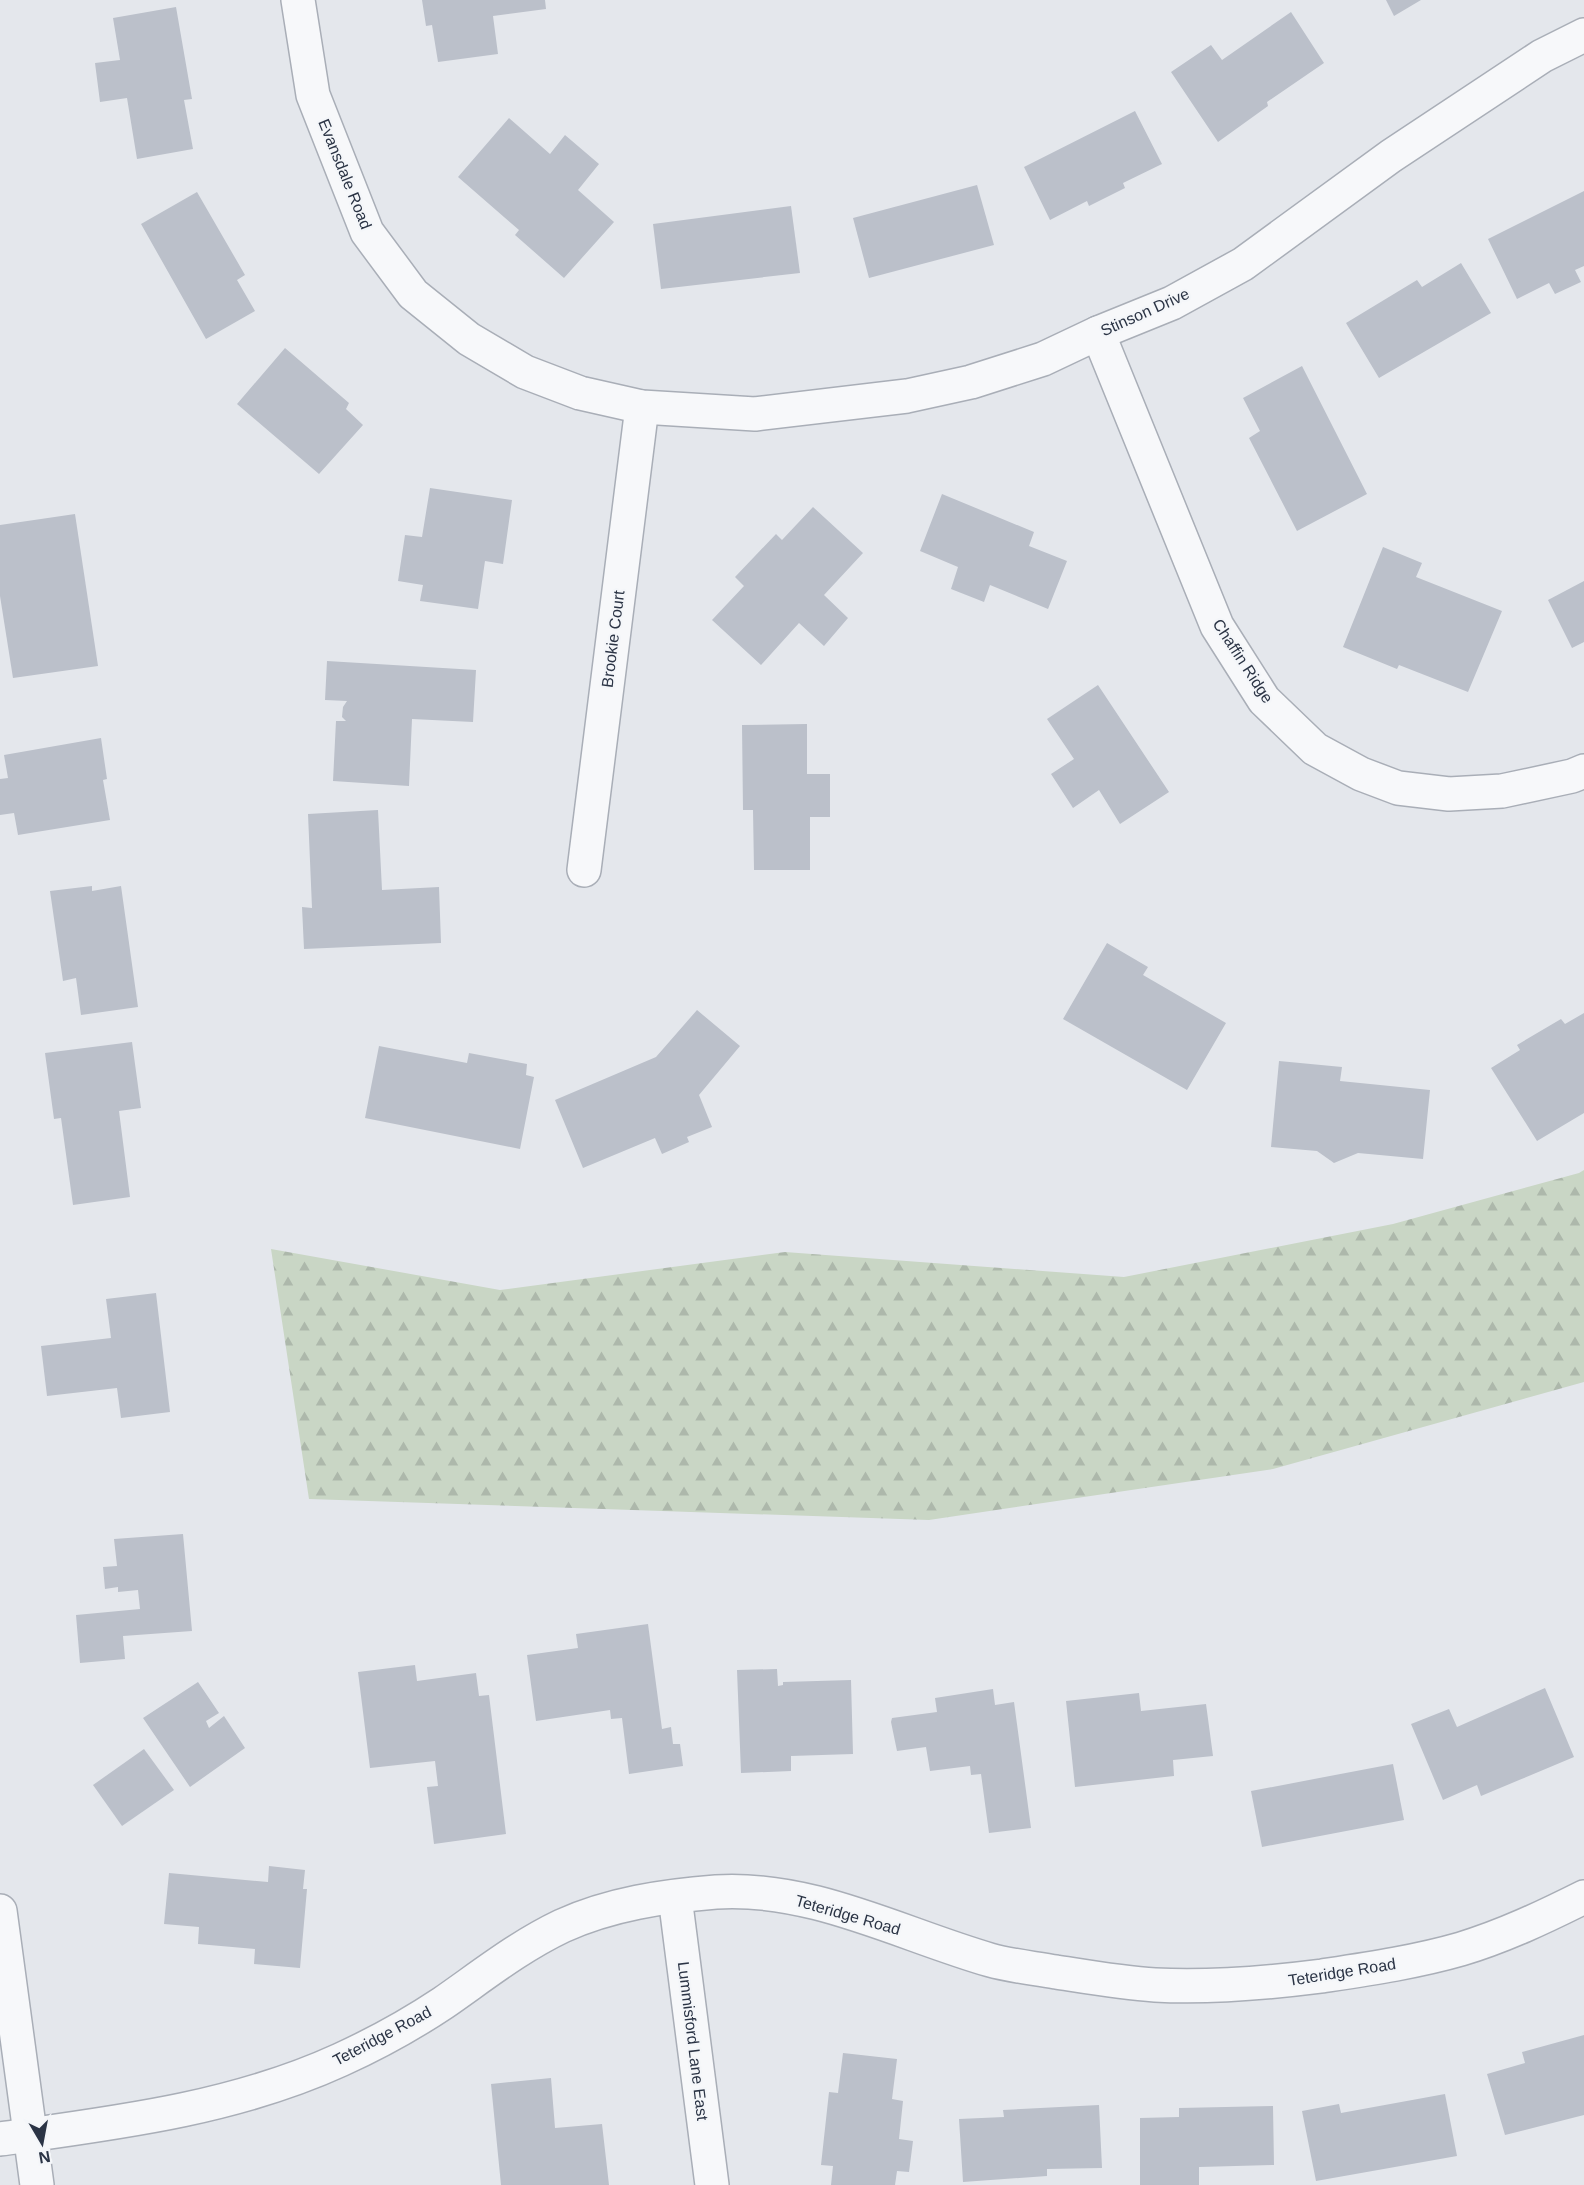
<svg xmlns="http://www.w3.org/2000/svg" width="1584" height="2185" viewBox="0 0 1584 2185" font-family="Arial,sans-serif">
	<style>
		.forest { fill: url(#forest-firs) }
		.building { fill: #bbc0ca }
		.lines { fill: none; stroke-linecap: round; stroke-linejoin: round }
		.street-casing { stroke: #a9aeb7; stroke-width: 36 }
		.street { stroke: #f7f8fa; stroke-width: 33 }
		.labels { text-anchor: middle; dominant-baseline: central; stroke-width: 4.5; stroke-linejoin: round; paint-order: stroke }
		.street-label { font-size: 16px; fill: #2b3445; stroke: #f4f6f9 }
	</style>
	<defs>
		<pattern id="forest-firs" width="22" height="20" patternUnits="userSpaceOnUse" patternTransform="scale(1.5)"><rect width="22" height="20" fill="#c9d6c5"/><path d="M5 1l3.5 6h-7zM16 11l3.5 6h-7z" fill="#adb8ab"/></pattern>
	</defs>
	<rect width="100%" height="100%" fill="#e4e7ec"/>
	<!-- forest -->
	<path class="forest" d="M 1584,1170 L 1584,1382 L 1273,1469 L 929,1520 L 309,1499 L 271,1249 L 500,1290 L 785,1252 L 1124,1277 L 1393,1224 L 1579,1173 Z"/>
	<!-- building -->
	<g class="building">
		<path d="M 422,0 L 545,0 L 546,9 L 493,16 L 498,54 L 438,62 L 432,25 L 426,26 Z"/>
		<path d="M 1386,0 L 1421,0 L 1394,16 Z"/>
		<path d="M 176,7 L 192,99 L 184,100 L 193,149 L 137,159 L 127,98 L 100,102 L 95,63 L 120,60 L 113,18 Z"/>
		<path d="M 1291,12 L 1324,63 L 1267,102 L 1268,106 L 1218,142 L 1171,72 L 1211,45 L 1222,60 Z"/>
		<path d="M 1135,111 L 1162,164 L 1123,183 L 1125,188 L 1089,206 L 1087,201 L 1050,220 L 1024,167 Z"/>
		<path d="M 509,118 L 550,154 L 565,135 L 599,164 L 578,190 L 614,222 L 564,278 L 515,235 L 519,230 L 458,177 Z"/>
		<path d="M 977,185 L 994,245 L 869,278 L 853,218 Z"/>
		<path d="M 1584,191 L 1584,266 L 1575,270 L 1581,282 L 1555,294 L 1549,283 L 1517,299 L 1488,239 Z"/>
		<path d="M 197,192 L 245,275 L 237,280 L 255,311 L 206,339 L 141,224 Z"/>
		<path d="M 791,206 L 800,273 L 661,289 L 653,224 Z"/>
		<path d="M 1461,263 L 1491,313 L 1379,378 L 1346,323 L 1417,280 L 1422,287 Z"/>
		<path d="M 285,348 L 349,403 L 346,409 L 363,425 L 319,474 L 237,404 Z"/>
		<path d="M 1302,366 L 1367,494 L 1297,531 L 1249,438 L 1260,431 L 1243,398 Z"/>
		<path d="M 430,488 L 512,500 L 503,564 L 485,561 L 478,609 L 420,601 L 423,585 L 398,581 L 405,535 L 422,537 Z"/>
		<path d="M 942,494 L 1034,532 L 1029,546 L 1067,561 L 1048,609 L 990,585 L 984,602 L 951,589 L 958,567 L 920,551 Z"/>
		<path d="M 813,507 L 863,553 L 824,595 L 848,618 L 824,646 L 799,623 L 761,665 L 712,620 L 744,586 L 735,577 L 776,534 L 782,540 Z"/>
		<path d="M 75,514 L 98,666 L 13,678 L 0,596 L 0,525 Z"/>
		<path d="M 1383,547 L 1422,563 L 1416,577 L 1502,611 L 1468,692 L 1399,665 L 1397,669 L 1343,647 Z"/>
		<path d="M 1584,581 L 1584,642 L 1572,648 L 1548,600 Z"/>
		<path d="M 327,661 L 476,670 L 473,722 L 412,719 L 409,786 L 333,781 L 336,721 L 346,721 L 342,717 L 343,707 L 347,701 L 325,700 Z"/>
		<path d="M 1098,685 L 1169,792 L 1120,824 L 1099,790 L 1073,808 L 1051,774 L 1074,759 L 1047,719 Z"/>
		<path d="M 807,724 L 807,774 L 830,774 L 830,817 L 810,817 L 810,870 L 754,870 L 753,810 L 743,810 L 742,725 Z"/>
		<path d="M 101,738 L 107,779 L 103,780 L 110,820 L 18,835 L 14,813 L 0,815 L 0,779 L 8,778 L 4,755 Z"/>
		<path d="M 378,810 L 382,890 L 439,887 L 441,943 L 304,949 L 302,907 L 312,908 L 308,814 Z"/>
		<path d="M 92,886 L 92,891 L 121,886 L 138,1007 L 81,1015 L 76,978 L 63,981 L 50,891 Z"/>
		<path d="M 1107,943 L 1148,967 L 1143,975 L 1226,1023 L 1187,1090 L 1063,1019 Z"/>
		<path d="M 697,1010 L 740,1046 L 699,1095 L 712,1127 L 687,1137 L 689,1142 L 662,1154 L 655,1138 L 583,1168 L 555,1100 L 656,1057 Z"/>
		<path d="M 1584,1013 L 1584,1113 L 1537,1141 L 1491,1068 L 1520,1050 L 1517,1045 L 1561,1019 L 1565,1024 Z"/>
		<path d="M 132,1042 L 141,1108 L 119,1111 L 130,1197 L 73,1205 L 61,1118 L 54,1119 L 45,1053 Z"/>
		<path d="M 379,1046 L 467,1063 L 469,1053 L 527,1064 L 526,1075 L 534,1077 L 520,1149 L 365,1118 Z"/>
		<path d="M 1279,1061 L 1342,1067 L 1340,1081 L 1430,1090 L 1423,1159 L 1358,1153 L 1334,1163 L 1317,1151 L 1271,1147 Z"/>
		<path d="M 156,1293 L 170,1412 L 121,1418 L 117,1388 L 47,1396 L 41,1346 L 111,1338 L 106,1299 Z"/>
		<path d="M 183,1534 L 192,1631 L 123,1636 L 125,1659 L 80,1663 L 76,1615 L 140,1609 L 138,1590 L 118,1592 L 118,1587 L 105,1589 L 103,1567 L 117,1566 L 114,1539 Z"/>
		<path d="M 648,1624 L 662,1729 L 671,1727 L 673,1744 L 680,1744 L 683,1766 L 629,1774 L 622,1718 L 611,1719 L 610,1710 L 536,1721 L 527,1655 L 578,1648 L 576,1634 Z"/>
		<path d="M 415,1665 L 417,1681 L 476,1673 L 479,1696 L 489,1695 L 506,1834 L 434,1844 L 427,1787 L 438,1786 L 435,1761 L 370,1768 L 358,1672 Z"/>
		<path d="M 777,1669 L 778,1686 L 783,1685 L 783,1682 L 851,1680 L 853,1754 L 791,1756 L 791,1771 L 741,1773 L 737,1670 Z"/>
		<path d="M 198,1682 L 219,1713 L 206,1721 L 209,1728 L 224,1716 L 245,1748 L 190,1787 L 143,1718 Z"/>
		<path d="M 1545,1688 L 1574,1757 L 1481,1796 L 1477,1785 L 1443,1800 L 1411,1724 L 1449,1709 L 1457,1727 Z"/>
		<path d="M 993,1689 L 995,1705 L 1014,1702 L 1031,1828 L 989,1833 L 981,1774 L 971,1775 L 970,1766 L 930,1771 L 926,1747 L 897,1751 L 891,1722 L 892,1718 L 937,1712 L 935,1698 Z"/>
		<path d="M 1139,1693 L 1141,1711 L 1206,1704 L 1213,1756 L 1173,1760 L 1174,1776 L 1075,1787 L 1066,1701 Z"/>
		<path d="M 144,1749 L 174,1790 L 122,1826 L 93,1785 Z"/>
		<path d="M 1393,1764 L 1404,1820 L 1262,1847 L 1251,1791 Z"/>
		<path d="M 269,1866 L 305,1870 L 303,1889 L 307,1889 L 300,1968 L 254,1964 L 255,1949 L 198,1944 L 199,1927 L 164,1924 L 169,1873 L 268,1882 Z"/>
		<path d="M 1584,2035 L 1584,2115 L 1505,2135 L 1487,2074 L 1525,2063 L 1522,2052 Z"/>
		<path d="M 843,2053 L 897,2059 L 892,2099 L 903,2101 L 899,2139 L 913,2141 L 909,2172 L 897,2171 L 895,2185 L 831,2185 L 833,2166 L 821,2165 L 829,2092 L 838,2093 Z"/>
		<path d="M 551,2078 L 555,2128 L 602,2124 L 609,2185 L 501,2185 L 491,2084 Z"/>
		<path d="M 1445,2094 L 1457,2156 L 1316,2181 L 1302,2111 L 1339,2104 L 1341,2113 Z"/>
		<path d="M 1099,2105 L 1102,2168 L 1047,2169 L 1047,2176 L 963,2182 L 959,2119 L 1004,2117 L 1003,2110 Z"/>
		<path d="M 1273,2106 L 1274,2165 L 1199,2167 L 1199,2185 L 1140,2185 L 1140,2118 L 1179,2117 L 1179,2108 Z"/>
	</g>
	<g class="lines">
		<!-- street casing -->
		<g class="street-casing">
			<g id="street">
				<path d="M 298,0 L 313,95 L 367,232 L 413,294 L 469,339 L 525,372 L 580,393 L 642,407 L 755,414 L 907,396 L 971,382 L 1043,359 L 1098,333 L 1172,303 L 1243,264 L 1391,156 L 1542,56 L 1584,35"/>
				<path d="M 1098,333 L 1217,626 L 1264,700 L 1315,749 L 1361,774 L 1398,788 L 1449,794 L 1502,791 L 1572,776 L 1584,771"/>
				<path d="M 584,870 L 642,407"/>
				<path d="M 675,1897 L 712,2185"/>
				<path d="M 0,1911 L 37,2185"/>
				<path d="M 0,2139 C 115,2123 233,2109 340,2060 C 373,2045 413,2023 443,2003 C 482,1976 518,1947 562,1926 C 610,1904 664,1896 716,1892 C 812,1886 900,1934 990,1960 C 1011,1966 1034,1968 1056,1972 C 1088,1977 1122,1983 1155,1985 C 1210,1988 1267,1983 1322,1976 C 1368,1969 1416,1962 1461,1949 C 1504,1936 1544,1917 1584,1897"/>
			</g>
		</g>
		<!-- street -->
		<use href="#street" class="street"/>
	</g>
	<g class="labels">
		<!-- street labels -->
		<g class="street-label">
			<text transform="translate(345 174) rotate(68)">Evansdale Road</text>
			<text transform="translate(1145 312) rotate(-24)">Stinson Drive</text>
			<text transform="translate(613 639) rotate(-83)">Brookie Court</text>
			<text transform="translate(1243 661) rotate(57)">Chaffin Ridge</text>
			<text transform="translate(848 1915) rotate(16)">Teteridge Road</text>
			<text transform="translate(1342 1972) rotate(-9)">Teteridge Road</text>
			<text transform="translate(382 2036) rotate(-28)">Teteridge Road</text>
			<text transform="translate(693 2041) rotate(83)">Lummisford Lane East</text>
		</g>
	</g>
	<!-- north arrow -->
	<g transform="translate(42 2143) rotate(170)" stroke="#f4f6f9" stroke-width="4.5" paint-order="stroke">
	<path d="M0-4.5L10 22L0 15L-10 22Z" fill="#2b3445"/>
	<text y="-9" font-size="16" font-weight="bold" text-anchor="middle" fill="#2b3445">N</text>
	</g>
</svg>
